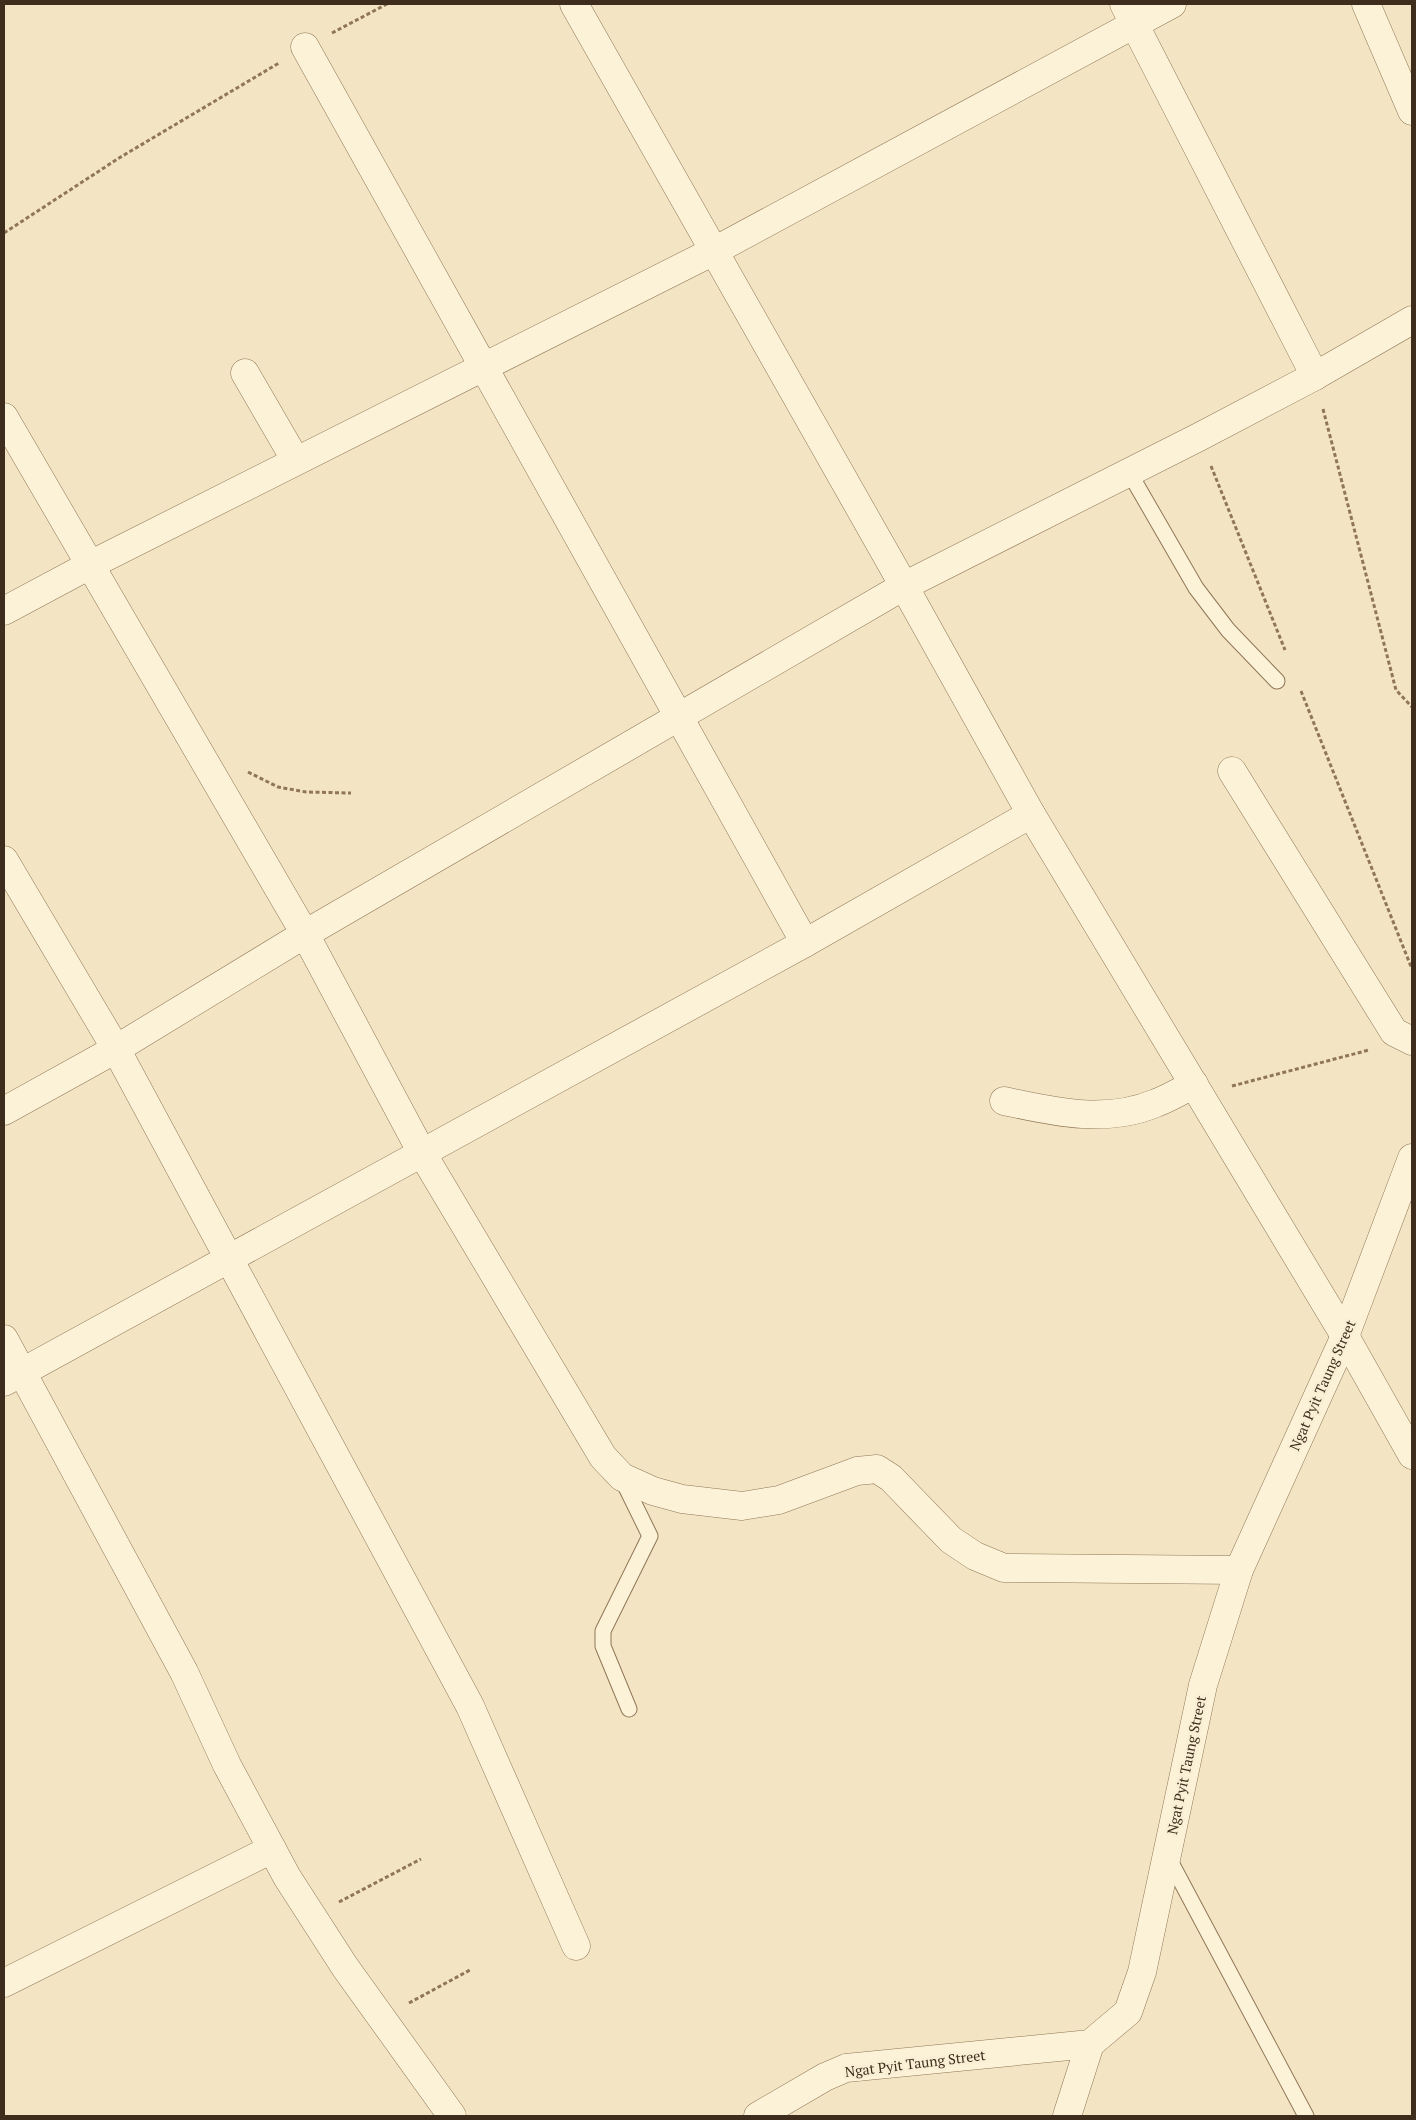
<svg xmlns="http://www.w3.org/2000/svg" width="1416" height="2120" viewBox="0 0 1416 2120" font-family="'PT Serif',serif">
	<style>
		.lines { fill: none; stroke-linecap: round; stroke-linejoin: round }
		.lane-casing { stroke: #907657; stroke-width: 17 }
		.street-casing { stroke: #907657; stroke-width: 29 }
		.path { stroke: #907657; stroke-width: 3; stroke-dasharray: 4 2.5; stroke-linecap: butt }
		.lane { stroke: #fcf2d8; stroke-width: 15 }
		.street { stroke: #fcf2d8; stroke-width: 28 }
		.labels { text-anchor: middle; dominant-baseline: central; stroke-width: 5; stroke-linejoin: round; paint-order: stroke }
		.street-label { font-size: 14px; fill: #3e2d1d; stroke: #f9efd4 }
	</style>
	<rect width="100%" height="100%" fill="#f3e5c3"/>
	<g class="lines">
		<!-- lane casing -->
		<g class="lane-casing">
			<g id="lane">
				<path d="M 1129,472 L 1196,588 L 1228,630 L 1277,681"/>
				<path d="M 622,1479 L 650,1536 L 603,1631 L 603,1646 L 629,1709"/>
				<path d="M 1168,1857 L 1306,2116"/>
			</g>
		</g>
		<!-- street casing -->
		<g class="street-casing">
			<g id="street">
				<path d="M 574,4 L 904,586 L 1031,814 L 1345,1336 L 1412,1455"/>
				<path d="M 1124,4 L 1315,376"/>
				<path d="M 1366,4 L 1412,111"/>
				<path d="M 305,47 L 805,943"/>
				<path d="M 245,373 L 296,461"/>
				<path d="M 4,417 L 305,934 L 422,1153 L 603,1457 L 622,1477 L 653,1491 L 682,1499 L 742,1506 L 779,1500 L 857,1471 L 877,1469 L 891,1478 L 951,1540 L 975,1556 L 1004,1568 L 1239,1570"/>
				<path d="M 4,611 L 90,565 L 714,251 L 1172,4"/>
				<path d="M 1232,771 L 1394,1032 L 1412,1041"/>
				<path d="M 4,860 L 116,1049 L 470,1706 L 576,1946"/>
				<path d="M 1004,1101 C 1055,1112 1106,1124 1156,1103 C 1169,1098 1181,1091 1194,1084"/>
				<path d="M 4,1111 L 116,1049 L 305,934 L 904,586 L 1199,437 L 1315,376 L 1412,320"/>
				<path d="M 4,1339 L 184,1672 L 227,1765 L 287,1877 L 345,1967 L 452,2116"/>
				<path d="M 4,1382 L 805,943 L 1031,814"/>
				<path d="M 4,1983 L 272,1849"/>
				<path d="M 758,2116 L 825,2077 L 846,2068 L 1090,2044 L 1128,2012 L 1142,1972 L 1203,1685 L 1239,1570 L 1345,1336 L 1412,1158"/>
				<path d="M 1067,2116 L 1090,2044"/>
			</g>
		</g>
		<!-- path -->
		<g class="path">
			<path d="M 332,33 L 387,4"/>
			<path d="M 4,233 L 119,158 L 279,63"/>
			<path d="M 1323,409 L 1396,690 L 1412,707"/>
			<path d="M 1211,466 L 1285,650"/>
			<path d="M 1301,691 L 1412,969"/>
			<path d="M 248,772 L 278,787 L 306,792 L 351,793"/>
			<path d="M 1232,1086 L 1369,1050"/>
			<path d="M 339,1902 L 421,1859"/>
			<path d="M 409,2003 L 470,1970"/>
		</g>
		<!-- lane -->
		<use href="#lane" class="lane"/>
		<!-- street -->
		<use href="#street" class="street"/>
	</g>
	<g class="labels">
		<!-- street labels -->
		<g class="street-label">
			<text transform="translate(1322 1385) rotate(-66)">Ngat Pyit Taung Street</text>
			<text transform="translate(1186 1765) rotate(-78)">Ngat Pyit Taung Street</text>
			<text transform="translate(915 2063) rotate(-7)">Ngat Pyit Taung Street</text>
		</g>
	</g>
	<!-- border -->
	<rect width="1416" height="2120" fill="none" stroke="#3e2d1d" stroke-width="10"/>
</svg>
